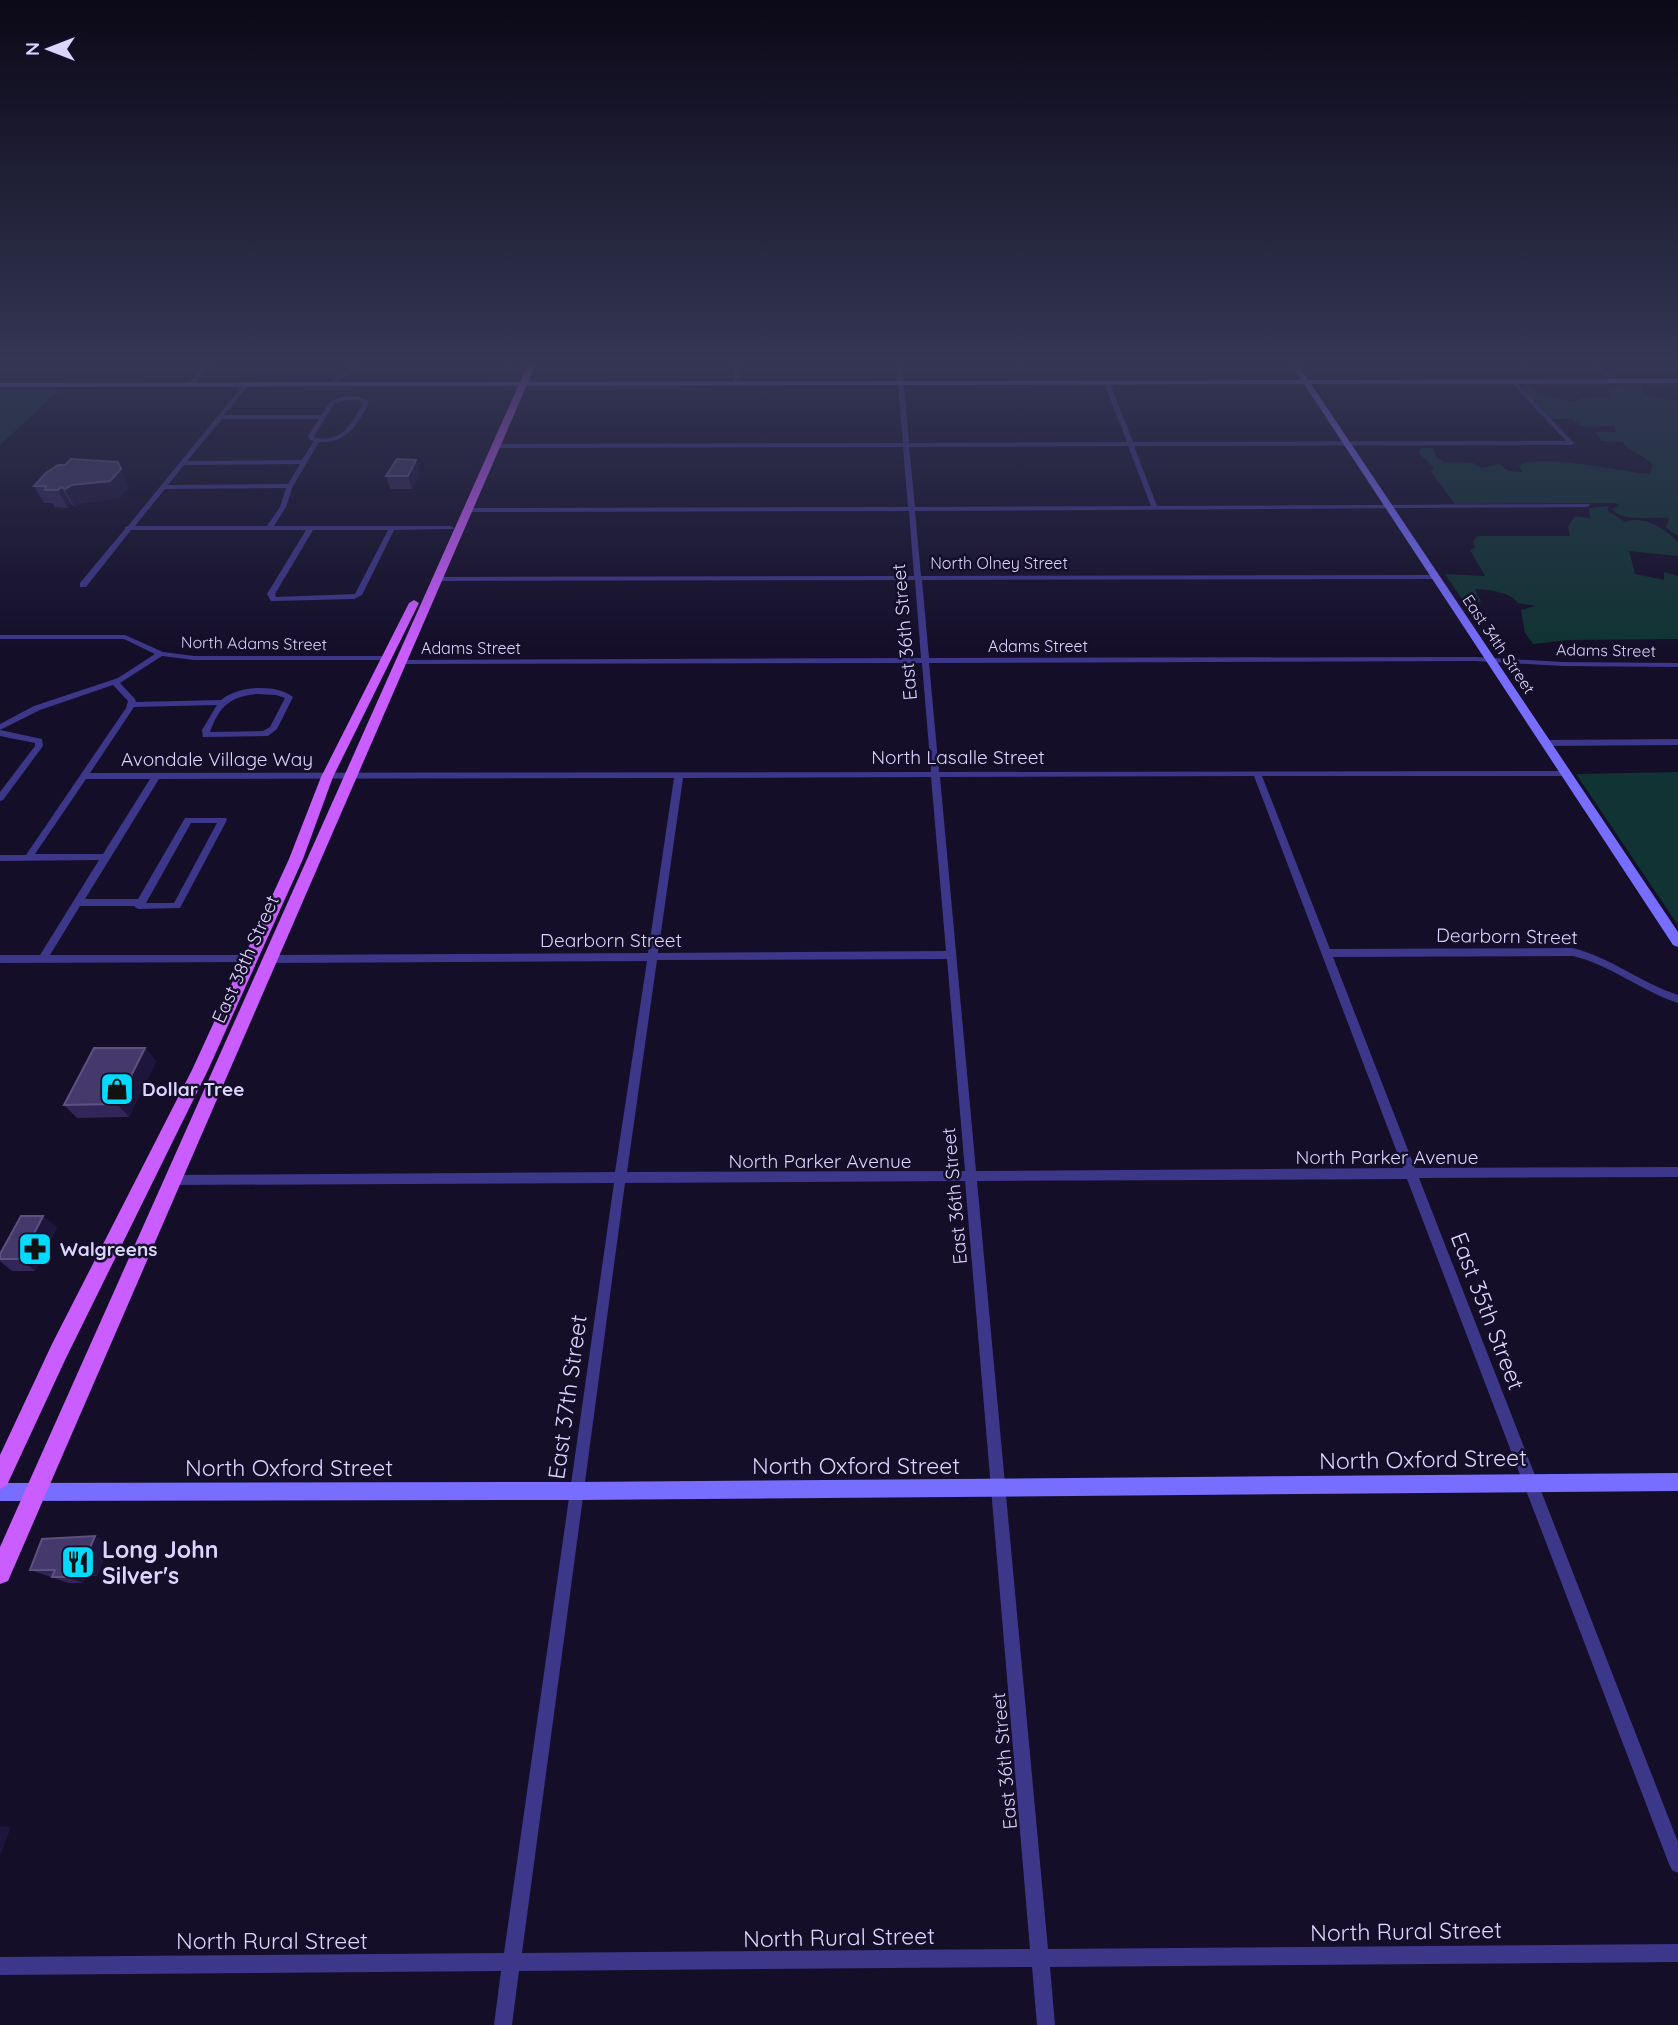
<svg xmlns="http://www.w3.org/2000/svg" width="1678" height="2025" viewBox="0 0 1678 2025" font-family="Quicksand,sans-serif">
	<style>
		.green { fill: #133 }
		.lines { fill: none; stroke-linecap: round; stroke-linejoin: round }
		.street { fill: #3d378a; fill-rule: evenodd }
		.secondary { fill: #776dff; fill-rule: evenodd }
		.primary { fill: #c95dff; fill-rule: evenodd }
		.wall { fill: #322658 }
		.shaded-wall { fill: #1e153d }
		.building { fill: #44396a; stroke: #5c5281; stroke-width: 2 }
		.labels { text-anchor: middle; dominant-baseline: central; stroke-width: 5; stroke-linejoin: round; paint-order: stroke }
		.far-street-label { font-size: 16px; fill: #dcd6ff; stroke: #140e29 }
		.street-label { font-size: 19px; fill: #dcd6ff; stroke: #140e29 }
		.poi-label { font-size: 19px; font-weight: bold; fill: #dcd6ff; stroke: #140e29; text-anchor: start }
		.near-street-label { font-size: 23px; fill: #dcd6ff; stroke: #140e29 }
		.near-poi-label { font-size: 23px; font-weight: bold; fill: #dcd6ff; stroke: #140e29; text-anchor: start }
	</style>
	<rect width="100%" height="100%" fill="#140e29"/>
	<!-- green -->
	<g class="green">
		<path d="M 1526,385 L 1540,395 L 1574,402 L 1580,398 L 1611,397 L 1608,389 C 1619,390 1631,379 1644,388 L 1641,392 L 1652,397 L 1678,401 L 1678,536 L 1666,528 L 1669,518 C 1651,516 1627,523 1611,509 L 1619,506 L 1616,503 L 1455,504 L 1431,472 L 1434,468 L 1419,453 L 1421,448 L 1433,448 L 1436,457 L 1445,462 L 1473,463 L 1482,468 L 1499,464 L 1509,471 L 1522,472 L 1519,466 C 1536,452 1622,472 1649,474 L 1653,465 C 1644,455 1630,452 1622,442 L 1602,441 L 1595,432 L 1616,432 L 1614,426 C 1598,424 1584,432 1573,419 L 1552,419 L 1524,390 L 1522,386 Z"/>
		<path d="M 0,390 L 59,390 L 0,445 Z"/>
		<path d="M 1608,506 L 1608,511 L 1625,522 C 1645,515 1664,528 1678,542 L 1678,556 L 1629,551 L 1635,574 L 1664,580 L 1664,572 L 1678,576 L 1678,639 L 1569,640 L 1533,644 L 1525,633 L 1521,610 L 1535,606 L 1518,603 C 1509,591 1489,590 1475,589 L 1481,602 L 1464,602 L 1445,574 L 1485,576 L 1470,550 L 1475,548 L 1473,541 L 1478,536 L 1570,536 L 1568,526 L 1575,516 L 1590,518 L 1589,508 Z"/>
		<path d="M 1678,772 L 1678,925 L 1576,774 Z"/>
	</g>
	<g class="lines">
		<!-- street -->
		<g class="street">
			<path d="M 206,364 L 211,364 L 192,386 L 188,386 L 188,384 Z"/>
			<path d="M 355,364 L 361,364 L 333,386 L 329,386 L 329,384 Z"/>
			<path d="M 735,364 L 741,364 L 739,384 L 736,386 L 733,384 Z"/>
			<path d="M 896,364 L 902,364 L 909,443 L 1127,442 L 1104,383 L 1107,381 L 1110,383 L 1133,442 L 1566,441 L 1511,382 L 1511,380 L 1513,379 L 1574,443 L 1571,445 L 1134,446 L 1157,506 L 1589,504 L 1590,505 L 1587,507 L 915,511 L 921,576 L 1436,575 L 1440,577 L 1436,579 L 922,580 L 929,658 L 1475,657 L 1563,662 L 1678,663 L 1678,667 L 1563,666 L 1475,661 L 929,663 L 939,772 L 1569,771 L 1570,773 L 1566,776 L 1262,776 L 1330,949 L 1573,948 C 1612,958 1641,983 1678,995 L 1678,1003 C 1641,991 1611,965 1573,956 L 1333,957 L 1415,1168 L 1678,1167 L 1678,1177 L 1419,1178 L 1678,1842 L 1678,1873 L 1672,1870 L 1669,1864 L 1407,1179 L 977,1181 L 1048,1949 L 1678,1944 L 1678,1962 L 1050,1967 L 1055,2025 L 1037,2025 L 1032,1967 L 519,1971 L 512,2025 L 494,2025 L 501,1971 L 0,1975 L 0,1957 L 504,1953 L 614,1183 L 171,1185 L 167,1184 L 165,1180 L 167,1176 L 171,1175 L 615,1172 L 647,961 L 270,963 L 265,959 L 270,955 L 648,953 L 674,778 L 159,779 L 85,899 L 138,899 L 185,818 L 226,818 L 227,820 L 180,908 L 139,909 L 136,908 L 134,906 L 80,906 L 50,955 L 251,955 L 255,956 L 256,959 L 255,962 L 0,963 L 0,955 L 40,955 L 99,860 L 0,861 L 0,855 L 26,855 L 126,708 L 128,701 L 113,685 L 40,710 L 0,730 L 0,724 L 34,706 L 118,678 L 155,654 L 124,639 L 0,639 L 0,635 L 125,635 L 163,652 L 194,656 L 387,656 L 391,658 L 387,660 L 194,660 L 162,656 L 120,683 L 135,699 L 136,702 L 221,700 C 238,686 276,683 293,697 L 277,729 L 268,736 L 203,737 L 202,730 L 217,705 L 134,707 L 90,773 L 931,772 L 922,663 L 399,664 L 395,662 L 399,660 L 921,658 L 915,580 L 436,581 L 432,579 L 436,577 L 914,576 L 909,511 L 468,512 L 465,510 L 468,508 L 908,507 L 903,447 L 496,448 L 493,446 L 496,444 L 903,443 ZM 1128,446 L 1151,506 L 915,507 L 909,447 ZM 256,694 L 276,695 L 285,698 L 270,727 L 263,731 L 210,732 C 219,707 229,697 256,694 ZM 1254,776 L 1403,1168 L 976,1171 L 940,777 ZM 931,777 L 946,951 L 658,953 L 683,778 ZM 86,779 L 150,779 L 103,854 L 35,854 ZM 191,823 L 217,823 L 174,903 L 146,903 ZM 947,959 L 965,1171 L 627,1172 L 657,960 ZM 965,1181 L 1030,1949 L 522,1953 L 625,1183 Z"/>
			<path d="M 1591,364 L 1597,364 L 1617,381 L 1612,382 Z"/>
			<path d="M 244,384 L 249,385 L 224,415 L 321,415 C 324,412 325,408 328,404 C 338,394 358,394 369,402 C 358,424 347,444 319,442 L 293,486 L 286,507 L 274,526 L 451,526 L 454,528 L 453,529 L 394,530 L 362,595 L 354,599 L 274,601 L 271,601 L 267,594 L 306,530 L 131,530 L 86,587 L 80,587 L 80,583 L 125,529 L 125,527 L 128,526 ZM 347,400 L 358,400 L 363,403 C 352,424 342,443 315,438 L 314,436 L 334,404 ZM 222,419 L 319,419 L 308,436 L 310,440 L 314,441 L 302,460 L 187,461 ZM 300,464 L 288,484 L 168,485 L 184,465 ZM 286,488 L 280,507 L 267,526 L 135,526 L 165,489 ZM 313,530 L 388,530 L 355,594 L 276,597 L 275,594 Z"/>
			<path d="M 0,730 L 42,739 L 43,746 L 3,800 L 0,801 L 0,792 L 35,746 L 35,743 L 0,736 Z"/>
			<path d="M 1678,739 L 1678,745 L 1546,746 L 1542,743 L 1546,740 Z"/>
		</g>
		<!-- secondary -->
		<g class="secondary">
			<path d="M 1291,364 L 1298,364 L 1308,380 L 1678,379 L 1678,383 L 1311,384 L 1678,932 L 1678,947 L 1673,945 L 1304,384 L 0,387 L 0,383 L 1301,380 Z"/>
			<path d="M 1678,1473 L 1678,1491 L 577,1500 L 0,1501 L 0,1483 L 577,1482 Z"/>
		</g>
		<!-- primary -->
		<g class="primary">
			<path d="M 528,364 L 536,364 L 8,1581 L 0,1584 L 0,1547 Z"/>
			<path d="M 414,600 L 419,603 L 333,777 L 303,859 L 208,1070 L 66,1358 L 7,1485 L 0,1489 L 0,1455 L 52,1344 L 192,1070 L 289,859 L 321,777 L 409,603 Z"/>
		</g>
	</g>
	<!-- wall -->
	<g class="wall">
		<path d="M 416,460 L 420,473 L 412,489 L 390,489 L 386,476 Z"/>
		<path d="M 65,465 L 129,487 L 119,498 L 82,503 L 75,507 L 71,504 L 68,508 L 55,507 L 52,503 L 44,503 L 34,486 Z"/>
		<path d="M 145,1048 L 156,1061 L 129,1117 L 77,1118 L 64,1105 Z"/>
		<path d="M 57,1227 L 35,1271 L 12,1271 L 0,1261 L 0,1254 Z"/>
		<path d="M 110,1543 L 97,1576 L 86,1576 L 83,1583 L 69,1583 L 30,1570 Z"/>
	</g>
	<!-- shaded-wall -->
	<g class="shaded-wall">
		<path d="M 68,365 L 80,365 L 69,368 Z"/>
		<path d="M 416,460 L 420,473 L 412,489 L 408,476 Z"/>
		<path d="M 118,462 L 129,487 L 119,498 L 82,503 L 75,507 L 65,489 Z"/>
		<path d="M 61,487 L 71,504 L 68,508 L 58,490 Z"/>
		<path d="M 145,1048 L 156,1061 L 129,1117 L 117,1104 Z"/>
		<path d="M 43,1216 L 57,1227 L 35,1271 L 21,1259 Z"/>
		<path d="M 95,1536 L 110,1543 L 97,1576 L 81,1569 Z"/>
		<path d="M 69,1569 L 86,1576 L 83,1583 L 66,1577 Z"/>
		<path d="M 0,1826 L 11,1827 L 0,1856 Z"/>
	</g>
	<!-- building -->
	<g class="building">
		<path d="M 71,459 L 118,462 L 121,469 L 110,481 L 72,485 L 65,489 L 61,487 L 58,490 L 45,490 L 46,486 L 34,486 L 46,473 L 58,465 L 65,465 Z"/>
		<path d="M 397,459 L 416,460 L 408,476 L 386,476 Z"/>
		<path d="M 94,1048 L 145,1048 L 117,1104 L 64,1105 Z"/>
		<path d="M 21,1216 L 43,1216 L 21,1259 L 0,1259 L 0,1254 Z"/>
		<path d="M 95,1536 L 81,1569 L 69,1569 L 66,1577 L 52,1577 L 55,1570 L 30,1570 L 42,1539 Z"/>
	</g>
	<!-- sky -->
	<linearGradient id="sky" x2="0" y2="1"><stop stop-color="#0b0817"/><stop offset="0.56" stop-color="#343654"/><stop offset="1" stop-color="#343654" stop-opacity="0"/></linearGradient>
	<rect width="1678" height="648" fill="url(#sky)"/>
	<!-- icons -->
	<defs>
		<g id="shop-square" transform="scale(1.75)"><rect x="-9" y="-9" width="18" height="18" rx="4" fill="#02dbff" stroke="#140e29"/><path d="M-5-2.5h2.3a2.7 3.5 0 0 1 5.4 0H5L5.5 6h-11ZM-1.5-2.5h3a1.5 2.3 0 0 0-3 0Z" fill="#111"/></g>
		<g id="pharmacy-square" transform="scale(1.75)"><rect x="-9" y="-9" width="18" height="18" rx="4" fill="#02dbff" stroke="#140e29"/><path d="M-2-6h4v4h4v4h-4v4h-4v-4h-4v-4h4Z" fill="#111"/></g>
		<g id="restaurant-square" transform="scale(1.75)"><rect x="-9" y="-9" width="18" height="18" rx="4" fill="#02dbff" stroke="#140e29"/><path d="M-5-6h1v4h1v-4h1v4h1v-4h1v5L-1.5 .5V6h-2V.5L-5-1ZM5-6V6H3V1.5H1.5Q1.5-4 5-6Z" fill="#111"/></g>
	</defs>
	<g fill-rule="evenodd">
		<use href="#shop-square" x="117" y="1089"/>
		<use href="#pharmacy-square" x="35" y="1249"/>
		<use href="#restaurant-square" x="78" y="1562"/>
	</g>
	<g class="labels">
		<!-- far-street labels -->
		<g class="far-street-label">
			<text x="999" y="563">North Olney Street</text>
			<text transform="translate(254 643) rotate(1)">North Adams Street</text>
			<text transform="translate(1499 644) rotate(56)">East 34th Street</text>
			<text x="1038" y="646">Adams Street</text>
			<text x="471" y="648">Adams Street</text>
			<text transform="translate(1606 650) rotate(1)">Adams Street</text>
		</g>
		<!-- street labels -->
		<g class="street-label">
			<text transform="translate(904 632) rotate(-95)">East 36th Street</text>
			<text x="958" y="757">North Lasalle Street</text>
			<text x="217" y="759">Avondale Village Way</text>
			<text transform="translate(1507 936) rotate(1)">Dearborn Street</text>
			<text x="611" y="940">Dearborn Street</text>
			<text transform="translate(245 959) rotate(-66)">East 38th Street</text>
			<text x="1387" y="1157">North Parker Avenue</text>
			<text x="820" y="1161">North Parker Avenue</text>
			<text transform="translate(954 1196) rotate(-95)">East 36th Street</text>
			<text transform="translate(1004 1761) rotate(-95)">East 36th Street</text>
		</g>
		<!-- poi labels -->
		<g class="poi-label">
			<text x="142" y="1089">Dollar Tree</text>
			<text x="60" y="1249">Walgreens</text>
		</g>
		<!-- near-street labels -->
		<g class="near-street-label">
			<text transform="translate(1488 1311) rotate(69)">East 35th Street</text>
			<text transform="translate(567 1397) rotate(-82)">East 37th Street</text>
			<text transform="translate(1423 1459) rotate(-1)">North Oxford Street</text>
			<text x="856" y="1465">North Oxford Street</text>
			<text x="289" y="1467">North Oxford Street</text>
			<text transform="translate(1406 1931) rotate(-1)">North Rural Street</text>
			<text transform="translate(839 1937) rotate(-1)">North Rural Street</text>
			<text x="272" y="1940">North Rural Street</text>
		</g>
		<!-- near-poi labels -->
		<g class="near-poi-label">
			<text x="102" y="1549">Long John<tspan x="102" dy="26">Silver's</tspan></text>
		</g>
	</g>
	<!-- north arrow -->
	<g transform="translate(49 49) rotate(270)" stroke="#140e29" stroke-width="5" paint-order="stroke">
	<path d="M0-5L12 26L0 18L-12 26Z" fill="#dcd6ff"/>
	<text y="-10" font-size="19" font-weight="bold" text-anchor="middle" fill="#dcd6ff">N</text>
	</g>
</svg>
